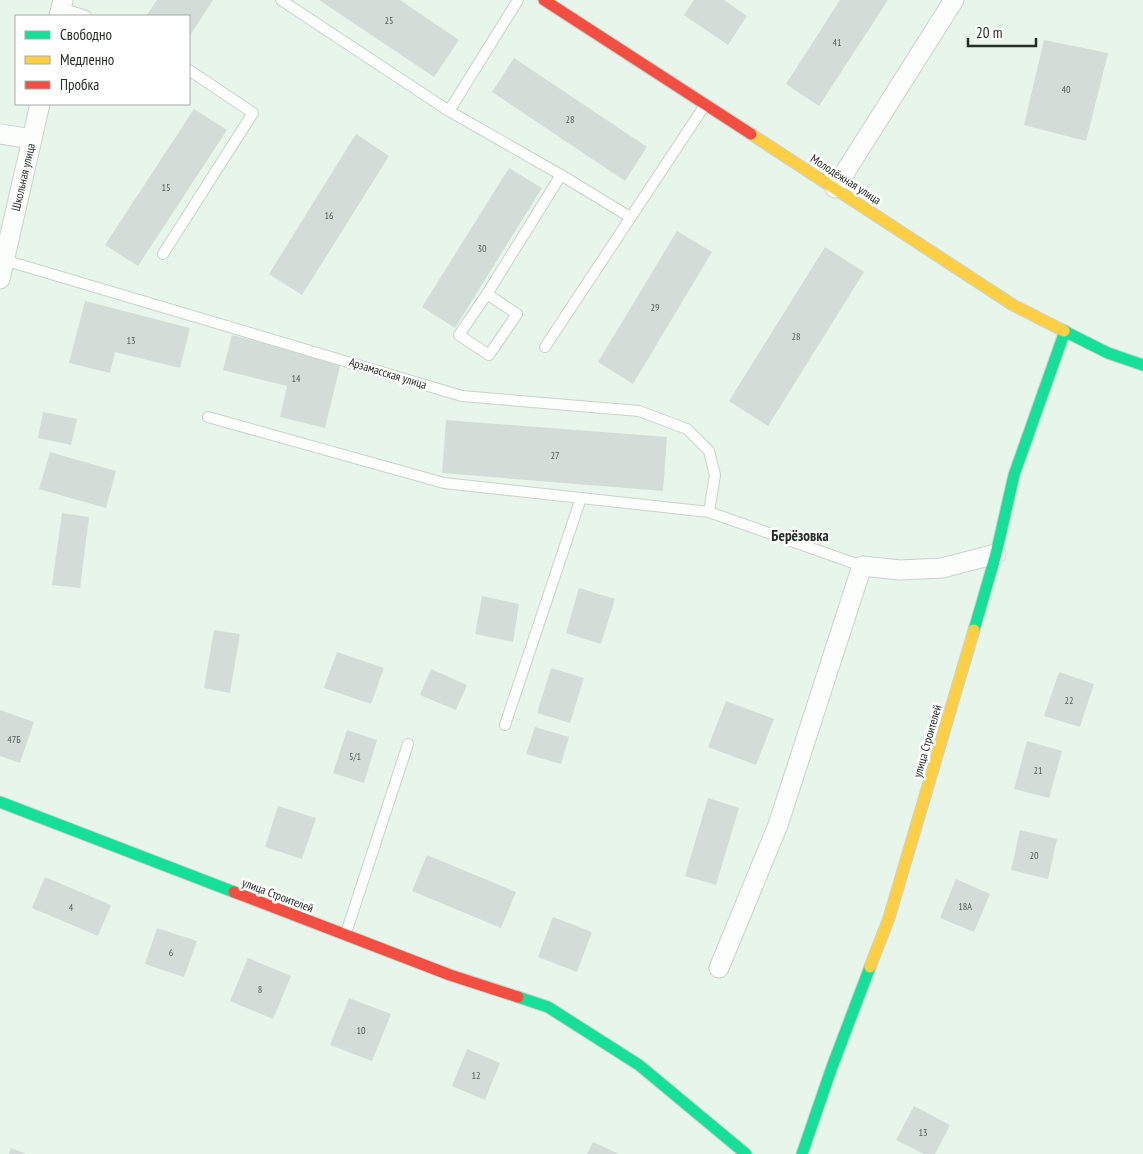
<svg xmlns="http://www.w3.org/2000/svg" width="1143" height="1154" viewBox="0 0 1143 1154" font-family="'PT Sans Narrow',sans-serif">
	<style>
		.building { fill: #d2ddd8 }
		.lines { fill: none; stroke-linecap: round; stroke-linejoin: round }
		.lane-casing { stroke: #c8d2cb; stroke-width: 12 }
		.street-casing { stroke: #c8d2cb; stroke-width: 21 }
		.fast-casing { stroke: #c8d2cb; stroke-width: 13 }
		.slow-casing { stroke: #c8d2cb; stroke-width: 13 }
		.jam-casing { stroke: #c8d2cb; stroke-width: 13 }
		.lane { stroke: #fcfefc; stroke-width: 10 }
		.street { stroke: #fcfefc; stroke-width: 19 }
		.fast { stroke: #16e098; stroke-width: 11 }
		.slow { stroke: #ffcf43; stroke-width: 11 }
		.jam { stroke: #f24e42; stroke-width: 11 }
		.labels { text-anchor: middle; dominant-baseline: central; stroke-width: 5; stroke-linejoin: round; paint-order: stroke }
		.number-label { font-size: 10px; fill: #515b54 }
		.street-label { font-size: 12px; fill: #242d26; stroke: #fff }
		.quarter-label { font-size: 15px; font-weight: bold; fill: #242d26; stroke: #fff }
	</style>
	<rect width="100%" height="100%" fill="#e8f5eb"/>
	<!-- building -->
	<g class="building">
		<path d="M 157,0 L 213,0 L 189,37 L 189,16 L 150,16 L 147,15 Z"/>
		<path d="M 319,0 L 400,0 L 459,40 L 434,77 Z"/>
		<path d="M 694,0 L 724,0 L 747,16 L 728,45 L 684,15 Z"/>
		<path d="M 840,0 L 888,0 L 819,106 L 786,84 Z"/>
		<path d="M 1044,40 L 1108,53 L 1086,141 L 1024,125 Z"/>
		<path d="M 514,58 L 647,147 L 625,181 L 492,92 Z"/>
		<path d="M 194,109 L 227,130 L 138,266 L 105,245 Z"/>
		<path d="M 356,134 L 389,156 L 302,295 L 269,274 Z"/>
		<path d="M 509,168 L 542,188 L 455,328 L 422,307 Z"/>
		<path d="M 677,231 L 712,252 L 633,384 L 598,362 Z"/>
		<path d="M 825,247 L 864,272 L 768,426 L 729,401 Z"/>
		<path d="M 85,301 L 190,328 L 180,368 L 115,352 L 110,373 L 69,363 Z"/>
		<path d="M 232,335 L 341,362 L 325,428 L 280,417 L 287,386 L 223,370 Z"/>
		<path d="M 43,412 L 77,419 L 71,445 L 38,438 Z"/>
		<path d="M 446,420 L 667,437 L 663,491 L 442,473 Z"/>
		<path d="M 50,452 L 116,471 L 106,508 L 39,489 Z"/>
		<path d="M 62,513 L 89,517 L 80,588 L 52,585 Z"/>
		<path d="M 579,588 L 615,599 L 601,644 L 566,633 Z"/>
		<path d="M 482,596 L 519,604 L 513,642 L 475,634 Z"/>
		<path d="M 214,630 L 240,634 L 230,693 L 204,688 Z"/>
		<path d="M 337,652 L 384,668 L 371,704 L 324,688 Z"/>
		<path d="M 551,668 L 584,678 L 570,723 L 537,713 Z"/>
		<path d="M 431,669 L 467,685 L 456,710 L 420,695 Z"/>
		<path d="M 1059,672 L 1094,684 L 1080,727 L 1044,716 Z"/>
		<path d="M 726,701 L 774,719 L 756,765 L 708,747 Z"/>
		<path d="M 0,710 L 34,722 L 20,763 L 0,756 Z"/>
		<path d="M 535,727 L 569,737 L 561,764 L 526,754 Z"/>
		<path d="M 347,730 L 377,740 L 364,783 L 333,773 Z"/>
		<path d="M 1027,741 L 1062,751 L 1049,798 L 1014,789 Z"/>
		<path d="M 708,798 L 739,808 L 716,885 L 685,876 Z"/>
		<path d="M 278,806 L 316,818 L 302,859 L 265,847 Z"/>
		<path d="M 1020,830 L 1057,839 L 1048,879 L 1011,870 Z"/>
		<path d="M 427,855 L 516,892 L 501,928 L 412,891 Z"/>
		<path d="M 45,877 L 111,905 L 98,936 L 32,908 Z"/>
		<path d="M 956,879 L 990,894 L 974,932 L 940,918 Z"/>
		<path d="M 553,917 L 592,932 L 577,972 L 538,957 Z"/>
		<path d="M 157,928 L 197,941 L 184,977 L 145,964 Z"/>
		<path d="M 248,958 L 291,976 L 273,1019 L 230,1001 Z"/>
		<path d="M 349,998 L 391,1014 L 372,1061 L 330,1045 Z"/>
		<path d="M 467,1049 L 500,1063 L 485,1100 L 452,1086 Z"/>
		<path d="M 914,1106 L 950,1125 L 935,1154 L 924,1154 L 896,1140 Z"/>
		<path d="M 593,1142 L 619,1154 L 587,1154 Z"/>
		<path d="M 11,1148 L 26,1154 L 9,1154 Z"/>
	</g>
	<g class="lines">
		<!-- lane casing -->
		<g class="lane-casing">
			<g id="lane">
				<path d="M 281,0 L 449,111 L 561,175 L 630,217"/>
				<path d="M 61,8 L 86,16"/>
				<path d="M 449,111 L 518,0"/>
				<path d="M 163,254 L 253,113 L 189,70"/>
				<path d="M 4,260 L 462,396 L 639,411 L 687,429 L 709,451 L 715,475 L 709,512"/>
				<path d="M 487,294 L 517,314 L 489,355 L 459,335 Z"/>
				<path d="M 487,294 L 561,175"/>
				<path d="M 545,347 L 705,105"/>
				<path d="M 208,417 L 444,483 L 709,512 L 862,566"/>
				<path d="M 505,725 L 581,498"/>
				<path d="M 346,933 L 408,744"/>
			</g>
		</g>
		<!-- street casing -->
		<g class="street-casing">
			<g id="street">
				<path d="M 59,16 L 63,0"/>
				<path d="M 0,134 L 32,139"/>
				<path d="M 835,188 L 954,0"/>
				<path d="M 0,279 L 40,104"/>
				<path d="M 719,968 L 778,825 L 862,566 L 900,570 L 942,568 L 996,554"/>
			</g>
		</g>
		<!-- fast casing -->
		<g class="fast-casing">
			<g id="fast">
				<path d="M 1064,331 L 1108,353 L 1143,365"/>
				<path d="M 974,630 L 996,554 L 1014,475 L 1065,331"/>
				<path d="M 0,802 L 234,892"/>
				<path d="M 518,997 L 548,1007 L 639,1065 L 746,1154"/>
				<path d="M 802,1154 L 832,1067 L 870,967"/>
			</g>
		</g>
		<!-- slow casing -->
		<g class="slow-casing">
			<g id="slow">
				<path d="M 751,134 L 1013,305 L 1064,331"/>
				<path d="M 870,967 L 889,918 L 974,630"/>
			</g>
		</g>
		<!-- jam casing -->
		<g class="jam-casing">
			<g id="jam">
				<path d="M 544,0 L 751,134"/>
				<path d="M 234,892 L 450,975 L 518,997"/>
			</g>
		</g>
		<!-- lane -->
		<use href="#lane" class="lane"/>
		<!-- street -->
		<use href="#street" class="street"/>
		<!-- fast -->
		<use href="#fast" class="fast"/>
		<!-- slow -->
		<use href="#slow" class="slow"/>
		<!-- jam -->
		<use href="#jam" class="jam"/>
	</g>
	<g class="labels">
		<!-- number labels -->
		<g class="number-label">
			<text x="389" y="20">25</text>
			<text x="837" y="42">41</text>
			<text x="1066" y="89">40</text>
			<text x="570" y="119">28</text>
			<text x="166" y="187">15</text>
			<text x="329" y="215">16</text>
			<text x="482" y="248">30</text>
			<text x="655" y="307">29</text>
			<text x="796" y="336">28</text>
			<text x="131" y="340">13</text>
			<text x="296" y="378">14</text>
			<text x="555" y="455">27</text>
			<text x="1069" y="700">22</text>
			<text x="14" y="739">47Б</text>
			<text x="355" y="756">5/1</text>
			<text x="1038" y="770">21</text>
			<text x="1034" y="855">20</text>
			<text x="965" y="906">18А</text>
			<text x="71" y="907">4</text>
			<text x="171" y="952">6</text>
			<text x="260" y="989">8</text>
			<text x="361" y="1030">10</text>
			<text x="476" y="1075">12</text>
			<text x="923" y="1132">13</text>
		</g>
		<!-- street labels -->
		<g class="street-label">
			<text transform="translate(23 177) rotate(-77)">Школьная улица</text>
			<text transform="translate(846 179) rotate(33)">Молодёжная улица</text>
			<text transform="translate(388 373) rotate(17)">Арзамасская улица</text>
			<text transform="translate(927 741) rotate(-74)">улица Строителей</text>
			<text transform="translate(278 895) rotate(21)">улица Строителей</text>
		</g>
		<!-- quarter labels -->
		<g class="quarter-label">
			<text x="800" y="535">Берёзовка</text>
		</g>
	</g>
	<!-- legend -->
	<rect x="15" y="15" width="175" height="90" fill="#ffffff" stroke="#a7aba8"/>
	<rect x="25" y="31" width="25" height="8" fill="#16e098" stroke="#a7aba8"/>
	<text x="60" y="40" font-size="15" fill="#242d26">Свободно</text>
	<rect x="25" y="56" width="25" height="8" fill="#ffcf43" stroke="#a7aba8"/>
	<text x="60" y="65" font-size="15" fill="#242d26">Медленно</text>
	<rect x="25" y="81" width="25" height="8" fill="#f24e42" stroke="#a7aba8"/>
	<text x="60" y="90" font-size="15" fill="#242d26">Пробка</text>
	<!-- scale -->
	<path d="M968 38v8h68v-8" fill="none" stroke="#242d26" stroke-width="2.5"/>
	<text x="976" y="38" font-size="15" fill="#242d26" stroke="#ffffff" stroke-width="4" paint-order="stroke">20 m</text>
</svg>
